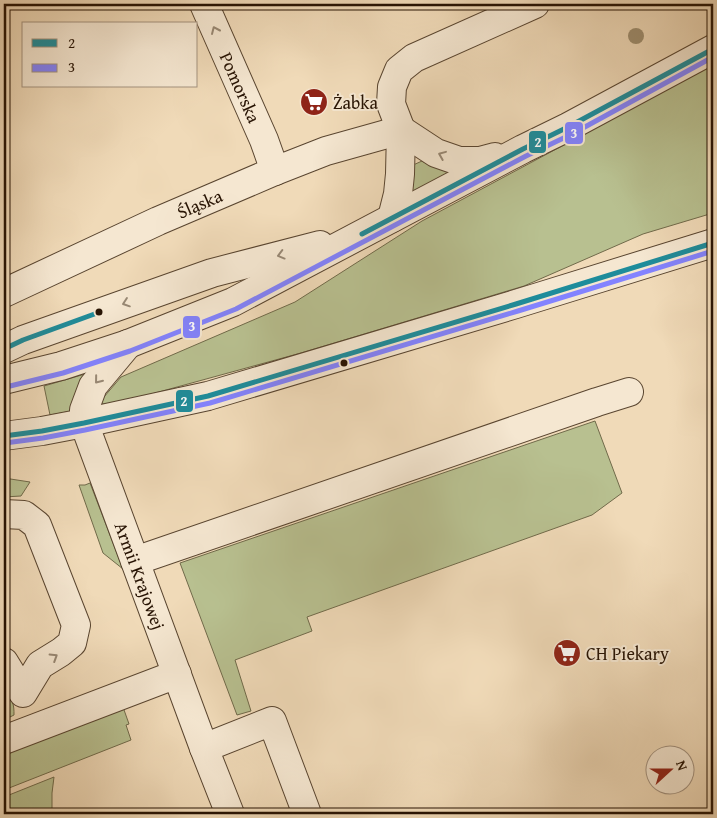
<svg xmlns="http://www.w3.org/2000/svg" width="717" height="818" viewBox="0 0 717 818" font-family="'Gentium Book Plus',serif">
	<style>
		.green { fill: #b8c090; stroke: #706a4a }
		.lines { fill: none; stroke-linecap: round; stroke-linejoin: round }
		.minor-casing { stroke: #594530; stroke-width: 30 }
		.minor { stroke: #f5e7d1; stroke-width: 28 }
		.bus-1-casing { stroke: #f5e7d1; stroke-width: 9 }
		.bus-2-casing { stroke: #f5e7d1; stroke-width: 9 }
		.bus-1 { stroke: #1e8c9b; stroke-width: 5 }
		.bus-2 { stroke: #8383ff; stroke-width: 5 }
		.tree { fill: #9e8e6f }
		.oneway { stroke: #988874 }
		.bus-dot { fill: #271303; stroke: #f5e7d1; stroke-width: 2 }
		.labels { text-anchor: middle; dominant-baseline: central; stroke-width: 4; stroke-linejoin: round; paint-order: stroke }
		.street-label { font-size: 18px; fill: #271303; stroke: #f5e7d1 }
		.poi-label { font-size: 18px; fill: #271303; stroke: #f5e7d1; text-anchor: start }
		.line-badge { stroke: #f5e7d1; stroke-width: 2 }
		.badge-label { font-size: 14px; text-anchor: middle; font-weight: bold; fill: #fff }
	</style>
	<rect width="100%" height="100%" fill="#f0dab8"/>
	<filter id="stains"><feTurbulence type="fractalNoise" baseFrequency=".004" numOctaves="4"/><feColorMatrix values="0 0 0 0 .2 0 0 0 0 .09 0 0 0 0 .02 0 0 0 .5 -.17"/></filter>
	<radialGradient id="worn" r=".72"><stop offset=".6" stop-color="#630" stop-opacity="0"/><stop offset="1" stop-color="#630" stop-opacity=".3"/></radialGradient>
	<!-- green -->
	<g class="green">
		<path d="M 713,65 L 713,213 L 643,234 L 524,286 L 301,353 L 115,404 L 98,404 L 121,377 L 295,302 L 422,221 Z"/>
		<path d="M 422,161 C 432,167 440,170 453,170 L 412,193 L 413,179 L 411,166 Z"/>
		<path d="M 92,372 C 82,384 72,395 72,411 L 50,415 L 44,386 Z"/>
		<path d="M 595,421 L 622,493 L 592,515 L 307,617 L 312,631 L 235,660 L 251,711 L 237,715 L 180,563 Z"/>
		<path d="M 4,478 L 30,482 L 21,496 L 4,497 Z"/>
		<path d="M 90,483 L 123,569 L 103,553 L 79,485 L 85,485 Z"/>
		<path d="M 4,698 L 12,701 C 14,706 14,710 14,715 L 4,720 Z"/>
		<path d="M 123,707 L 129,724 L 126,725 L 131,740 L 4,790 L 4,754 Z"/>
		<path d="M 54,777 L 52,793 L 52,814 L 4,814 L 4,797 Z"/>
	</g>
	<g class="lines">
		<!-- minor casing -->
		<g class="minor-casing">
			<g id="minor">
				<path id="s1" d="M 204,4 L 264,140 L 275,171"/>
				<path d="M 392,218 L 398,194 L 400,174 L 401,130 L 391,104 L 392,87 L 399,70 L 414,58 L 535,4"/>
				<path id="s2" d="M 4,293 L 158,221 L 275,171 L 326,151 L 401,130 L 436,153 L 459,161 L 480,161 L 495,157"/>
				<path id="s3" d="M 128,344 L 93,386 L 84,410 L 84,423 L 204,748 L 230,814"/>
				<path d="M 4,349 L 23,340 L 212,273 L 320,245"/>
				<path d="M 4,380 L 61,366 L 128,344 L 233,302 L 523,149 L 568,127 L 713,49"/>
				<path d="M 4,436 L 42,431 L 84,423 L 208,396 L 516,304 L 713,243"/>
				<path d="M 4,514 L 24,515 L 37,525 L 76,625 L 72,643 L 61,652 L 40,665 L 23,693 L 4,662"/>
				<path d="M 135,561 L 597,402 L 629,392"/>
				<path d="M 4,740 L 177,674"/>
				<path d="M 204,748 L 272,721 L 307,814"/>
			</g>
		</g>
		<!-- minor -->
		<use href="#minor" class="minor"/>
		<!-- bus-1 casing -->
		<g class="bus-1-casing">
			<g id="bus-1">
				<path d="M 362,234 L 523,149 L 568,127 L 713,49"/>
				<path d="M 4,349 L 23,340 L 100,312"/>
				<path d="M 4,436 L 42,431 L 84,423 L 208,396 L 516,304 L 713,243"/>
			</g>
		</g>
		<!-- bus-2 casing -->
		<g class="bus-2-casing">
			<g id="bus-2">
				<path d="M 6,387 L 63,373 L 130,351 L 236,309 L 526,156 L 572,134 L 713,57"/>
				<path d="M 5,443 L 43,438 L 85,430 L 210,403 L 518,311 L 713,251"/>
			</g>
		</g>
		<!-- bus-1 -->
		<use href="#bus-1" class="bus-1"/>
		<!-- bus-2 -->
		<use href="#bus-2" class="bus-2"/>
	</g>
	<!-- trees -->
	<circle class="tree" cx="636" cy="36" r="8"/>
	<!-- one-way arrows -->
	<defs><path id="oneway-chevron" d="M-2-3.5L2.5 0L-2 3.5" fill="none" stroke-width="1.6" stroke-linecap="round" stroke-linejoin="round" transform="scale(1.25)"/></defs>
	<g class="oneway">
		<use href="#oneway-chevron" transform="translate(215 30) rotate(-114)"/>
		<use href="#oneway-chevron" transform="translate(442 155) rotate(-158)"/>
		<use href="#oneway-chevron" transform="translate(281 255) rotate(165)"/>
		<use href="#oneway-chevron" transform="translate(126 303) rotate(161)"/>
		<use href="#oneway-chevron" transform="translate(98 380) rotate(129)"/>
		<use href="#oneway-chevron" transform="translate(54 657) rotate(-32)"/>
	</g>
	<!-- icons -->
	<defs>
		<g id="supermarket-disc" transform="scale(1.4375)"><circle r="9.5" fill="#8f2418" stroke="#f5e7d1"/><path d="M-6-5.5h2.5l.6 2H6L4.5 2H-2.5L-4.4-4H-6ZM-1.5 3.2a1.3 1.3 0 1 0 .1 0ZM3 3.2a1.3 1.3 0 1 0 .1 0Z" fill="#fff"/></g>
	</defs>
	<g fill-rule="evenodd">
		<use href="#supermarket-disc" x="314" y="102"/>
		<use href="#supermarket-disc" x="567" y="653"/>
	</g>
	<!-- markers -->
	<g class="bus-dot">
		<circle cx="99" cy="312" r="4.5"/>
		<circle cx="344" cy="363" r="4.5"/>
	</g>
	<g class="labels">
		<!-- street labels -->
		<g class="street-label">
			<text stroke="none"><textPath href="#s1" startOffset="91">Pomorska</textPath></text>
			<text stroke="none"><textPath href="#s2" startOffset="215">Śląska</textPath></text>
			<text stroke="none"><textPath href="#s3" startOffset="256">Armii Krajowej</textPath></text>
		</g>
		<!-- poi labels -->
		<g class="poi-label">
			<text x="333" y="102">Żabka</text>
			<text x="586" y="653">CH Piekary</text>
		</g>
	</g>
	<g class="line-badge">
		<rect x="564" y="121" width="20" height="24" rx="5" fill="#8383ff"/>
		<rect x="528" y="130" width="19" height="24" rx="5" fill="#1e8c9b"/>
		<rect x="182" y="315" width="19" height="24" rx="5" fill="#8383ff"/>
		<rect x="175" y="389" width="19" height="24" rx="5" fill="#1e8c9b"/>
	</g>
	<g class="badge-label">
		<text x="574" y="138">3</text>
		<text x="538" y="147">2</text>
		<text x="192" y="331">3</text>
		<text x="184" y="406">2</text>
	</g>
	<!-- margin -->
	<rect width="717" height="818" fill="none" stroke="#f0dab8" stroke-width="20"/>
	<rect x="5" y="5" width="707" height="808" fill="none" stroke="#271303" stroke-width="2.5"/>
	<rect x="10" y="10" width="697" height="798" fill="none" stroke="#271303"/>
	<!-- legend -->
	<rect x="22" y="22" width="175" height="65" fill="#f5e7d1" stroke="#a3927f"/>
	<rect x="32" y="39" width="25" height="8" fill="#1e8c9b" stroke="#a3927f"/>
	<text x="68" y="48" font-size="15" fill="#271303">2</text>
	<rect x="32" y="64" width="25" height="8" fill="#8383ff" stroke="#a3927f"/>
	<text x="68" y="72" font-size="15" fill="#271303">3</text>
	<!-- north arrow -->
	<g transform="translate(670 770) rotate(69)"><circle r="24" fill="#f5e7d1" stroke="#a3927f"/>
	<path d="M0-4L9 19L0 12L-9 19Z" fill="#8f2418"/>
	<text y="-8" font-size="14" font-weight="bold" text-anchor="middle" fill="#271303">N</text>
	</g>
	<rect width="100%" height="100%" filter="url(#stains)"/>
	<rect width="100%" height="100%" fill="url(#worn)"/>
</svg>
